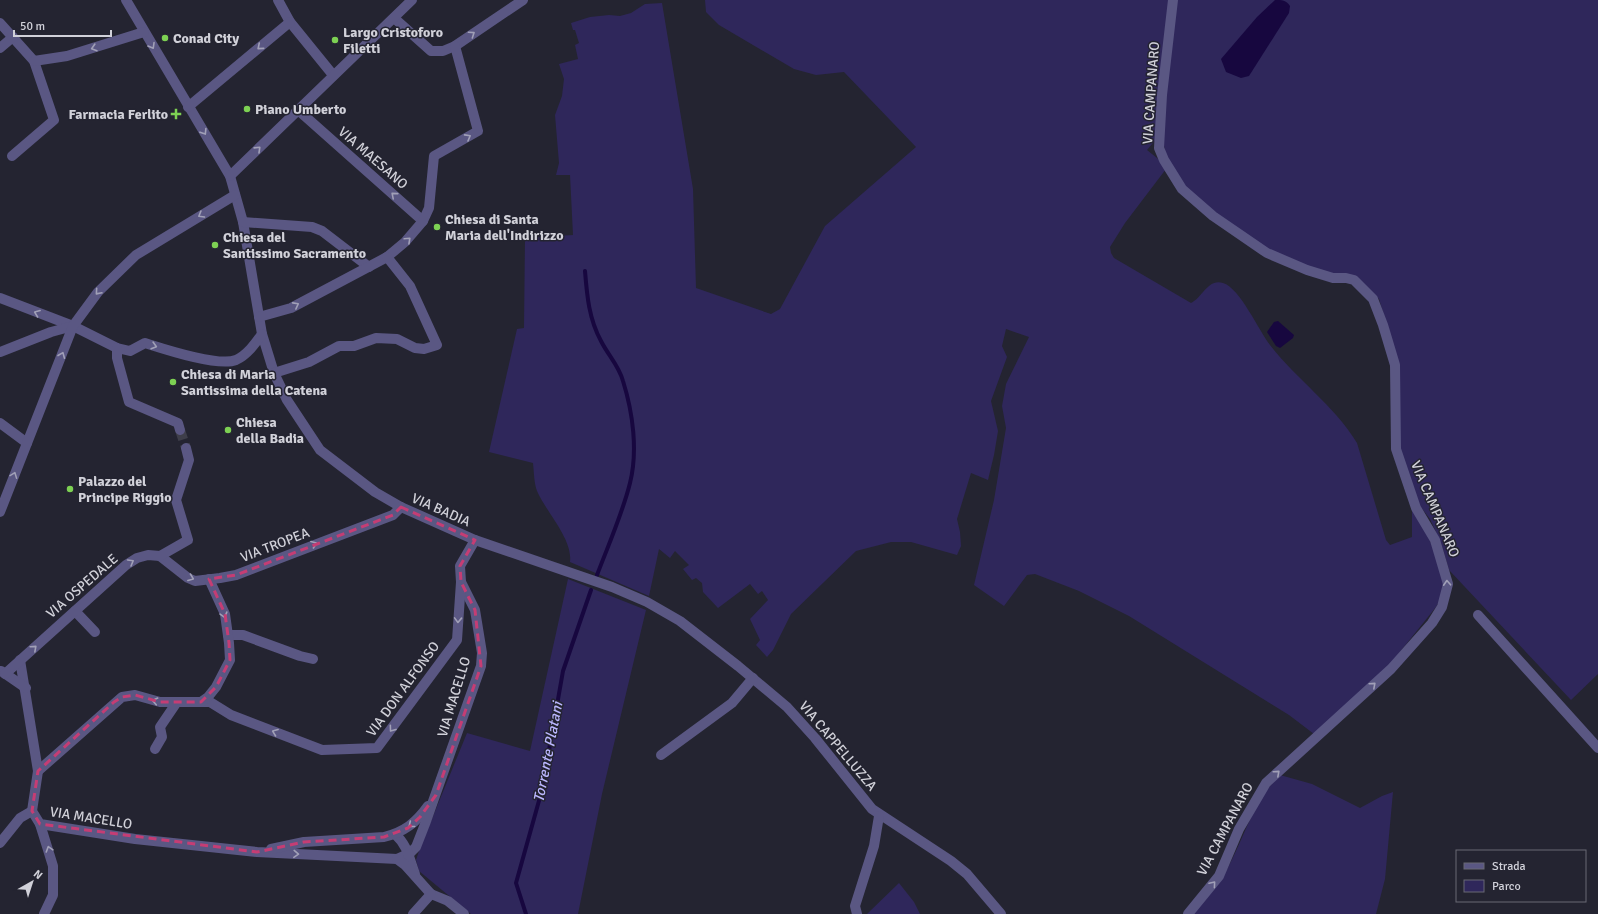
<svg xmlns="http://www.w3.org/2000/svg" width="1598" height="914" viewBox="0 0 1598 914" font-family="Signika,sans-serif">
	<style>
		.green { fill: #2f275b }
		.water { fill: #17073f }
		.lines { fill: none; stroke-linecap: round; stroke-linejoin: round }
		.stream { stroke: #17073f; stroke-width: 4 }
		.street-tunnel { stroke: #3e3e4a; stroke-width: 10; stroke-dasharray: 10 5; stroke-linecap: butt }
		.street { stroke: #5a5783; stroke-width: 10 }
		.oneway { stroke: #a1a0b7 }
		.marked { fill: none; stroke: #c53d74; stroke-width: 3; stroke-dasharray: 8 5; stroke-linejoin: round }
		.poi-dot { fill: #7dd153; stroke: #242431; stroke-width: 1.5 }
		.labels { text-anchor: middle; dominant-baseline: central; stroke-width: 3; stroke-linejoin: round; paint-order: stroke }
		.poi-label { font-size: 14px; font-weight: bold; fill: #d1d1d9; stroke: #242431; text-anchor: start }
		.street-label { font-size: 14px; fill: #d1d1d9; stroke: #242431 }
		.water-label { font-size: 15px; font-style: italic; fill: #bab6fe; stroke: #242431 }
	</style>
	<rect width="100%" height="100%" fill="#242431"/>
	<!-- green -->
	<g class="green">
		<path d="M 705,0 L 1170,0 L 1157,138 L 1147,150 L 1162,162 L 1166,169 L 1125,223 L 1110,247 L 1111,253 L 1114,258 L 1191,303 C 1202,298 1208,278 1223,283 C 1240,288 1259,331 1270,345 C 1297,380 1334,405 1357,443 L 1386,540 L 1390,545 L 1412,537 L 1412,510 L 1429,538 L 1443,574 L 1444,593 L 1436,607 L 1387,668 L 1314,734 L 1289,715 L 1129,616 L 1079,591 L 1035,574 L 1027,575 L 1004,606 L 974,585 L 994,500 L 1006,428 L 1002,406 L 1006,384 L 1029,337 L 1006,329 L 1002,346 L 1007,357 L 991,401 L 998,431 L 994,455 L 988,480 L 971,473 L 957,519 L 960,532 L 961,546 L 957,555 L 911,542 L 891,542 L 856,551 L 791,614 L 773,650 L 767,657 L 756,645 L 760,640 L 750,619 L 768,600 L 762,591 L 758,594 L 750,584 L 718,608 L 703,592 L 702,583 L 696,578 L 692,580 L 683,569 L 689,565 L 675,551 L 670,558 L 659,549 L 649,596 L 570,562 C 573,539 546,512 537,491 C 534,483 534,472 533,463 L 489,452 L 517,329 L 524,328 L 525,238 L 573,235 L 570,175 L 556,175 L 559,163 L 555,115 L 562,96 L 564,79 L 559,64 L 578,59 L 575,45 L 579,43 L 575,30 L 573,30 L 571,23 L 590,17 L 609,15 L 620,16 L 631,13 L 645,4 L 662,3 L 693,189 L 696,288 L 771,314 L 780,309 L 825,226 L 916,147 L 844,72 L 816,75 L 794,69 L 719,25 L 706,12 Z"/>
		<path d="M 1177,0 L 1598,0 L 1598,674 L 1571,700 L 1449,570 L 1441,543 L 1430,519 L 1420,506 L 1399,448 L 1398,362 L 1379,299 L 1356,277 L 1335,275 L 1304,265 L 1264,247 L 1214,212 L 1185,187 L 1166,158 L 1163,140 L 1165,87 Z"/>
		<path d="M 568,579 L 646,610 L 602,794 L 578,914 L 471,914 L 419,871 L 416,860 L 420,848 L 467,733 L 530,751 Z"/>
		<path d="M 1280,775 L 1312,784 L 1360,808 L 1382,796 L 1393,792 L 1385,879 L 1376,914 L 1193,914 C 1203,901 1217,888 1225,873 C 1244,840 1252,802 1280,775 Z"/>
		<path d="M 899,883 L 914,902 L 920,914 L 867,914 Z"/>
	</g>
	<!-- water -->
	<g class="water">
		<path d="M 1275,0 C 1282,0 1286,0 1290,6 L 1289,13 L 1249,76 L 1241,78 L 1226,72 L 1221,59 L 1257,17 Z"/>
		<path d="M 1278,321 L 1294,335 L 1293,338 L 1280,348 L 1276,346 L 1267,332 L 1274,322 Z"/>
	</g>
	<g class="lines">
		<!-- stream -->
		<g class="stream">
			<path d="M 585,271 C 587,296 589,319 601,341 C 608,355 619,366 623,381 C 633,413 638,451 630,483 C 623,512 608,546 597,575"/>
			<path d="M 526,914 L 516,883 L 542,790 L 563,671 L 591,590"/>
		</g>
		<!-- street-tunnel -->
		<path class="street-tunnel" d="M 180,430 L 186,448"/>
		<!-- street -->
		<g class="street">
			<path d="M 126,0 L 230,176 L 243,222 L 262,334 L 274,373 L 287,400 L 320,450 L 375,492 L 401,507 L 475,540 L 612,587 L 647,602 L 680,621 L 738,666 L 787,707 L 815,738 L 872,809 L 951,861 L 967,874 L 1001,914"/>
			<path d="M 278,0 L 290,22 L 333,75"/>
			<path d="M 1173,0 L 1162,95 L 1159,148 L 1164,160 L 1182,189 L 1213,216 L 1267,253 L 1307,270 L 1333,278 L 1346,278 L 1354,280 L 1373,299 L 1383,325 L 1395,365 L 1396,449 L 1416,508 L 1435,540 L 1448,584 L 1442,607 L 1432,623 L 1391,669 L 1266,783 L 1239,829 L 1219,876 L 1188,914"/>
			<path d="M 394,18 L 431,51 L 443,51 L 455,46 L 523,0"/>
			<path d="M 0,23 L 34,61 L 54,120 L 12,156"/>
			<path d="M 0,48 L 13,37"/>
			<path d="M 34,61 L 67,56 L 144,32"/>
			<path d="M 188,107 L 290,22"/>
			<path d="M 298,110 L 423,221"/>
			<path d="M 230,176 L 412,0"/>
			<path d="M 243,222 L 312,227 L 322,231 L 369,267"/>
			<path d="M 0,298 L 73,326 L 117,348 L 130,351 L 145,343 C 164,349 218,367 236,360 C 247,355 255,344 262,334"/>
			<path d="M 259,317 L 291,308 L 387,257 L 405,242 L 423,221 L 429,208 L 434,156 L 478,131 L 455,46"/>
			<path d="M 117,348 L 117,358 L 129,402 L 178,423 L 180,430"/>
			<path d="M 0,352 L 51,332 L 73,326"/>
			<path d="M 274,373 L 309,362 L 339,346 L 354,346 L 376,338 L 397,339 L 415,348 L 424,349 L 437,345 L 410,286 L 387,257"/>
			<path d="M 0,423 L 27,443"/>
			<path d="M 0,512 L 73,326 L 98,292 L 136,255 L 235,195"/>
			<path d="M 160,556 L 188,578 L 195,581 L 220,578 L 236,575 L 393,515 L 401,507"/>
			<path d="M 75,611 L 95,632"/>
			<path d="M 1478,615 L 1598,748"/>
			<path d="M 228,635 L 243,635 L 300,656 L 313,659"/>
			<path d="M 20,660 L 38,771 L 32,811 L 40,824 L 135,839 L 257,852 L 397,859 L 410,853 L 416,847 L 425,824 L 481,666 L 482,653 L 475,610 L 461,582 L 460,566 L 475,540"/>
			<path d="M 1,671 L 26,688"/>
			<path d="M 5,674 L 126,565 L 137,558 L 148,555 L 160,556 L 188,540 L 176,500 L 189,460 L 186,448"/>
			<path d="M 201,702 L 210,702 L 231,715 L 322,750 L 377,748 L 457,640 L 461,582"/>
			<path d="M 155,749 L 162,737 L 160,727 L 177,702"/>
			<path d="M 661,755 L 732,703 L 753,678"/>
			<path d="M 38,771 L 122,697 L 135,695 L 160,702 L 201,702 L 208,697 L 216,687 L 230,660 L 229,643 L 225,614 L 209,579"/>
			<path d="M 40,824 L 53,866 L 53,895 L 44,914"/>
			<path d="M 395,834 C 408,846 409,858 415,874"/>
			<path d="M 0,843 L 20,818 L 32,811"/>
			<path d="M 271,849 L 304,842 L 384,837 C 404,832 416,823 428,806"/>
			<path d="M 397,859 L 405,865 L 431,894 L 448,901 L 464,914"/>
			<path d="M 413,914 L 431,894"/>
			<path d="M 857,914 L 855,906 L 874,846 L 879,816"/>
		</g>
	</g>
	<!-- one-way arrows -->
	<defs><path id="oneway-chevron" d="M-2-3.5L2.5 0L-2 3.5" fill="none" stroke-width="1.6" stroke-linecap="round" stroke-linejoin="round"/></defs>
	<g class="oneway">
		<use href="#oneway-chevron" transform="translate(472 34) rotate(-34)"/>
		<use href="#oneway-chevron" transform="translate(152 46) rotate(60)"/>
		<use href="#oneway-chevron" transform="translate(260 47) rotate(140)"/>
		<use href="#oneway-chevron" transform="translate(94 48) rotate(163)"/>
		<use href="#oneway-chevron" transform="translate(204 132) rotate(58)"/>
		<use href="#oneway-chevron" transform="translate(468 137) rotate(-29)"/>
		<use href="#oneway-chevron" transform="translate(258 149) rotate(-44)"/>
		<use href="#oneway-chevron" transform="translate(394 195) rotate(-139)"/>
		<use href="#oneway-chevron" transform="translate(201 215) rotate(150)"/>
		<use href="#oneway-chevron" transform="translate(408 240) rotate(-43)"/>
		<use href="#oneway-chevron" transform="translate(98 292) rotate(131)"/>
		<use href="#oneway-chevron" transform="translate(296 305) rotate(-28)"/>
		<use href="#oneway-chevron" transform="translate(37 313) rotate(-159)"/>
		<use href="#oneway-chevron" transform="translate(154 346) rotate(16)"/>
		<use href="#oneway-chevron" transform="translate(62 355) rotate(-68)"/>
		<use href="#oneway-chevron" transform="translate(14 475) rotate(-69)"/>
		<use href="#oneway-chevron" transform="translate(314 544) rotate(-21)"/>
		<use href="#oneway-chevron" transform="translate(131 562) rotate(-30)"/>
		<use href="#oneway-chevron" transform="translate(191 578) rotate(21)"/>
		<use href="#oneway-chevron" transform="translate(1447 583) rotate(-93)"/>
		<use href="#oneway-chevron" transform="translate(224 615) rotate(74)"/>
		<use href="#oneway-chevron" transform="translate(458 620) rotate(92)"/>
		<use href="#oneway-chevron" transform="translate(34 648) rotate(-42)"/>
		<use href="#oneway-chevron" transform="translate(1373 685) rotate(-42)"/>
		<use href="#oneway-chevron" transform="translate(155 701) rotate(-168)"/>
		<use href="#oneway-chevron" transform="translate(392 729) rotate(126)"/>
		<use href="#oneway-chevron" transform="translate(275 732) rotate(-159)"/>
		<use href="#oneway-chevron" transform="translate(1277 773) rotate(-42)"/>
		<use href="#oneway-chevron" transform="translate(411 825) rotate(141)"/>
		<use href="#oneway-chevron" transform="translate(49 849) rotate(-107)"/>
		<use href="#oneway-chevron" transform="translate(296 854) rotate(3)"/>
		<use href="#oneway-chevron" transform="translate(1213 884) rotate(-50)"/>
	</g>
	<!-- marked area -->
	<path class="marked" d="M 401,507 L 475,540 L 460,566 L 461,582 L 475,610 L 481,666 L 436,795 L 420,817 L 408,828 L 384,837 L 304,842 L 257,852 L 40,824 L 32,811 L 38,771 L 114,702 L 122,697 L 135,695 L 160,702 L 201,702 L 216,687 L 230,660 L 229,643 L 225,614 L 209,579 L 236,575 L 393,515 Z"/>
	<!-- markers -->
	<g class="poi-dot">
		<circle cx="165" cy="38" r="4"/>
		<circle cx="335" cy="40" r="4"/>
		<circle cx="247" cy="109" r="4"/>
		<path d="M174 108h4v4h4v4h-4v4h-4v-4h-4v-4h4z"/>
		<circle cx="437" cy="227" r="4"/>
		<circle cx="215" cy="245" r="4"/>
		<circle cx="173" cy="382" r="4"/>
		<circle cx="228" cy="430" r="4"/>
		<circle cx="70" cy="489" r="4"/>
	</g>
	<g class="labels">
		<!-- poi labels -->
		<g class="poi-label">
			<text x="343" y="32">Largo Cristoforo<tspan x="343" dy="16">Filetti</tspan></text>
			<text x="173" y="38">Conad City</text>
			<text x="255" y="109">Piano Umberto</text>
			<text x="168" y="114" text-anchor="end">Farmacia Ferlito</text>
			<text x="445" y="219">Chiesa di Santa<tspan x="445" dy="16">Maria dell'Indirizzo</tspan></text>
			<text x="223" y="237">Chiesa del<tspan x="223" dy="16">Santissimo Sacramento</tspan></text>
			<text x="181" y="374">Chiesa di Maria<tspan x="181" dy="16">Santissima della Catena</tspan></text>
			<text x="236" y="422">Chiesa<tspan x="236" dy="16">della Badia</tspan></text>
			<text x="78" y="481">Palazzo del<tspan x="78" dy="16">Principe Riggio</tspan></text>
		</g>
		<!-- street labels -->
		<g class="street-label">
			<text transform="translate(1151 93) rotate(-86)">VIA CAMPANARO</text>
			<text transform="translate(373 158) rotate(41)">VIA MAESANO</text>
			<text transform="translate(1435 509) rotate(67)">VIA CAMPANARO</text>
			<text transform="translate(441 510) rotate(24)">VIA BADIA</text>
			<text transform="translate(275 545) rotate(-21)">VIA TROPEA</text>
			<text transform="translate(82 586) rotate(-41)">VIA OSPEDALE</text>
			<text transform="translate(403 689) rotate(-54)">VIA DON ALFONSO</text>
			<text transform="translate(454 697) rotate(-73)">VIA MACELLO</text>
			<text transform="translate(838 746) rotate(50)">VIA CAPPELLUZZA</text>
			<text transform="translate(91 818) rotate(9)">VIA MACELLO</text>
			<text transform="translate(1225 829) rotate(-62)">VIA CAMPANARO</text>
		</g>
		<!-- water labels -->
		<g class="water-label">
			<text transform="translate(548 752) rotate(-79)">Torrente Platani</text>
		</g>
	</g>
	<!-- legend -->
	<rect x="1456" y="850" width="130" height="52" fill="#242431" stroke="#696974"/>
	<rect x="1464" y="863" width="20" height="6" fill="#5a5783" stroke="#696974"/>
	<text x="1492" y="870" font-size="12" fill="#d1d1d9">Strada</text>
	<rect x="1464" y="880" width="20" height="12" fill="#2f275b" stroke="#696974"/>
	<text x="1492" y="890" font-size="12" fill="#d1d1d9">Parco</text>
	<!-- north arrow -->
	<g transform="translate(32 882) rotate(39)" stroke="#242431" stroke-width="3" paint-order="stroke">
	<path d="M0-3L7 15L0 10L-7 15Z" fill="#d1d1d9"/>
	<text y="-6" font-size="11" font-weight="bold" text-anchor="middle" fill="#d1d1d9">N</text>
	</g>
	<!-- scale -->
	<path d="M14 30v6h97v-6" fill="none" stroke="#d1d1d9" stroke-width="2"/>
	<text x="20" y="30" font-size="12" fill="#d1d1d9" stroke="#242431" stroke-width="3" paint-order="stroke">50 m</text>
</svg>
